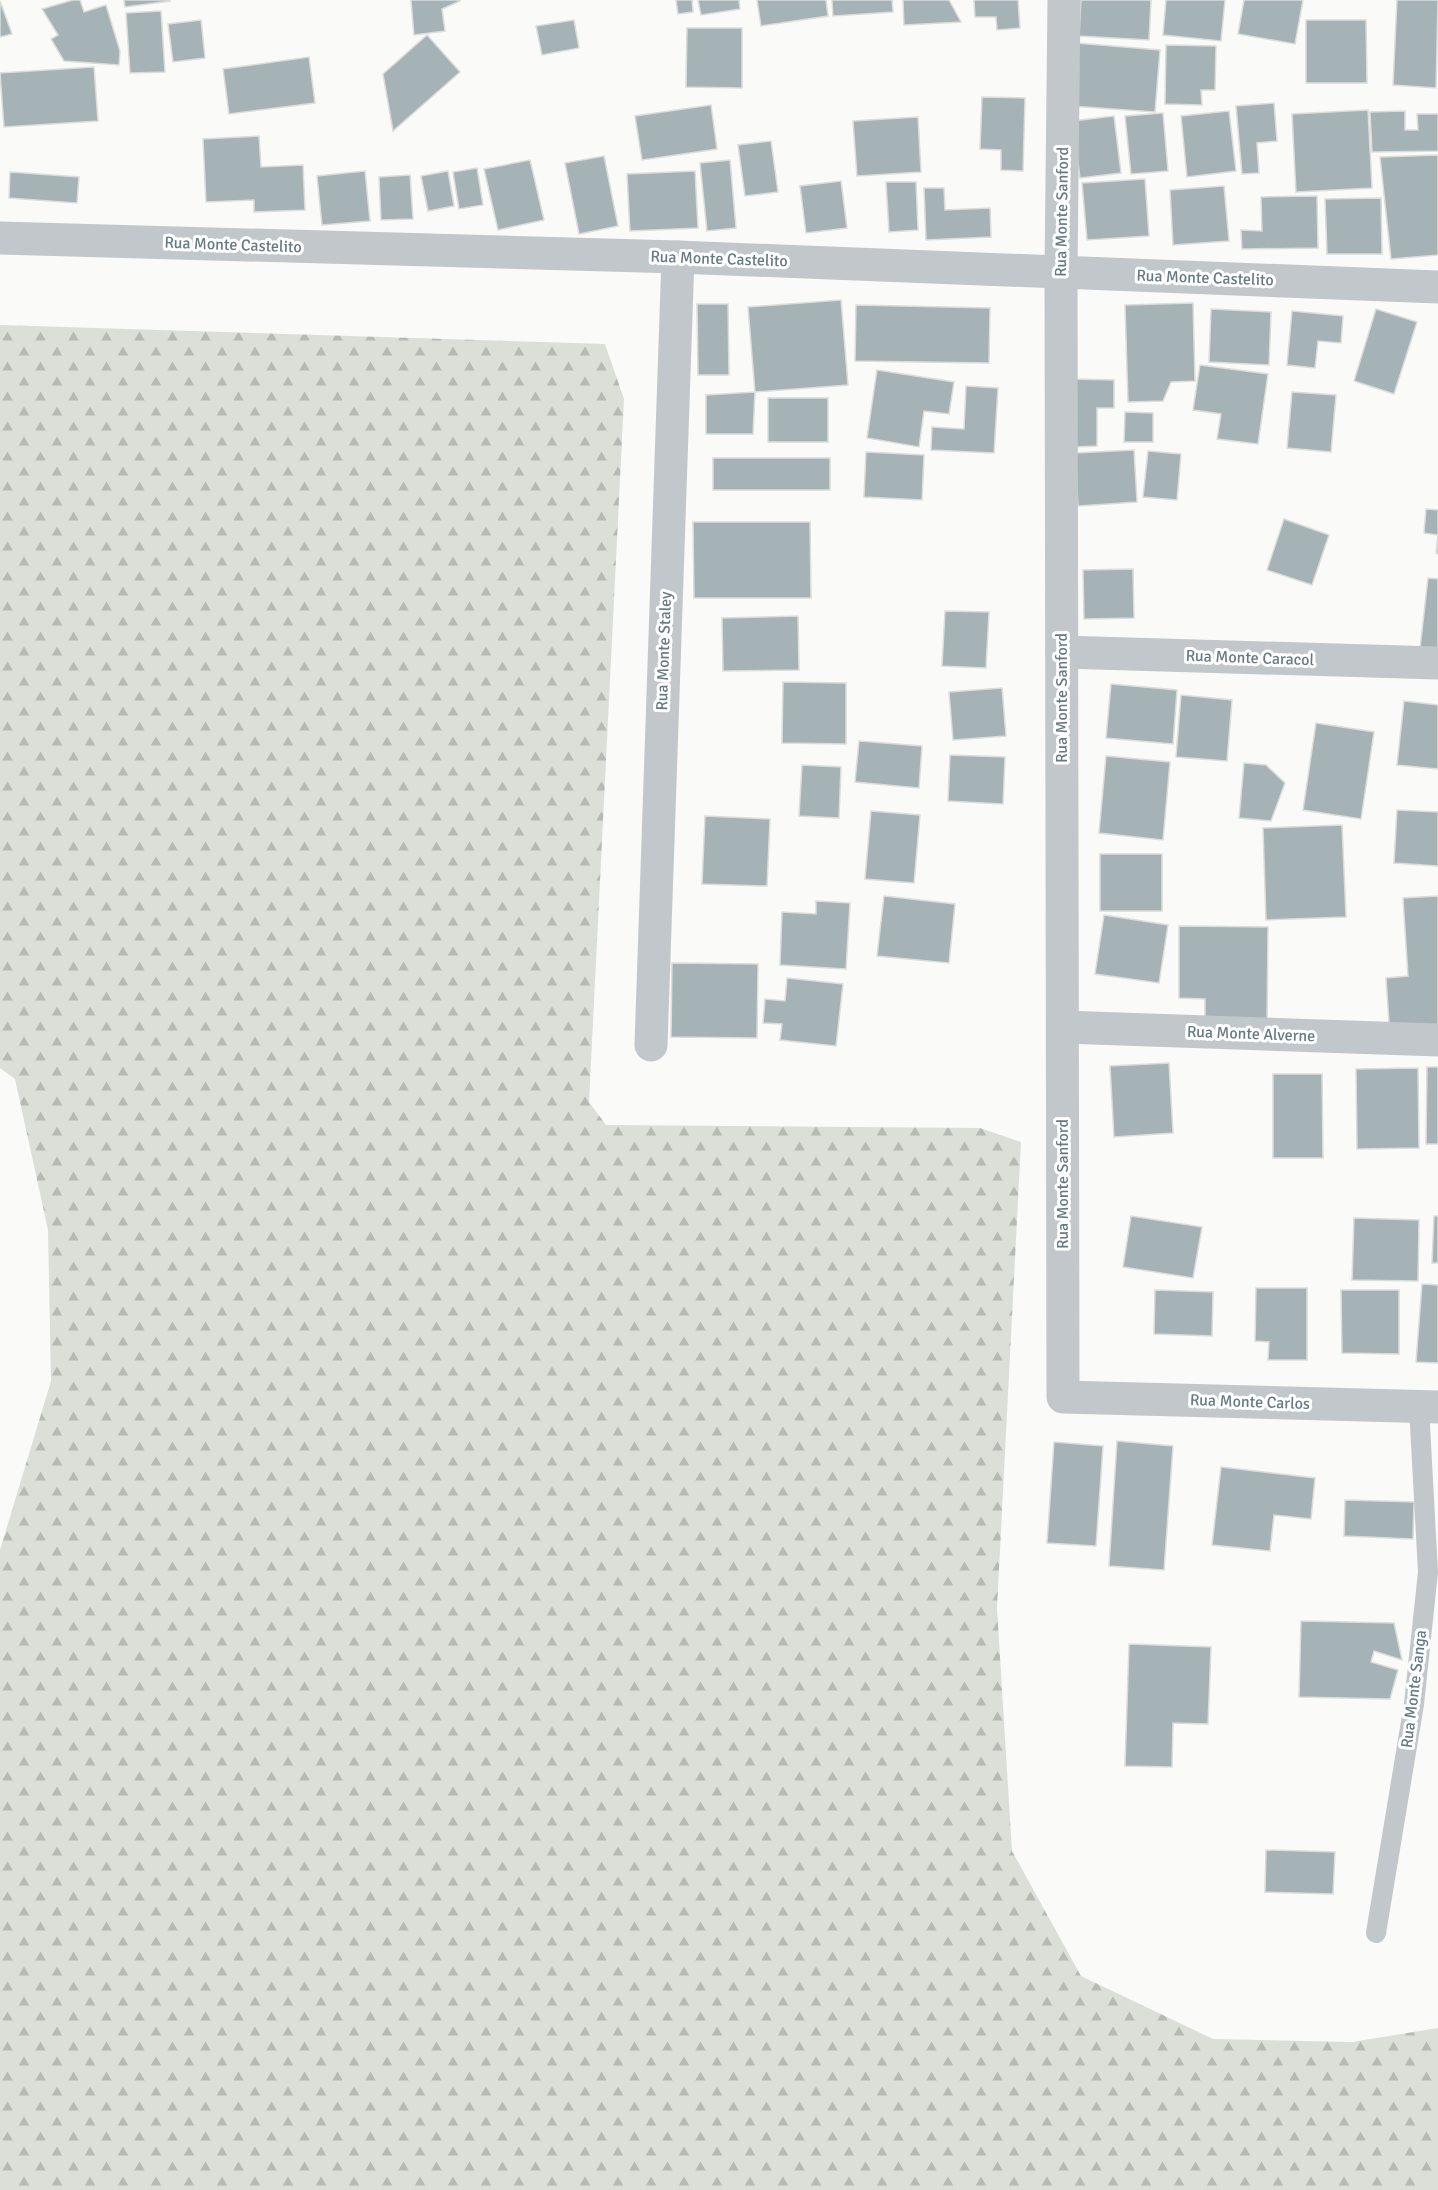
<svg xmlns="http://www.w3.org/2000/svg" width="1438" height="2190" viewBox="0 0 1438 2190" font-family="Signika,sans-serif">
	<style>
		.forest { fill: url(#forest-firs) }
		.building { fill: #a5b2b6; stroke: #dcdcda; stroke-width: 1.5 }
		.lines { fill: none; stroke-linecap: round; stroke-linejoin: round }
		.lane { stroke: #c1c7ca; stroke-width: 20 }
		.street { stroke: #c1c7ca; stroke-width: 33 }
		.labels { text-anchor: middle; dominant-baseline: central; stroke-width: 6; stroke-linejoin: round; paint-order: stroke }
		.street-label { font-size: 16px; fill: #647a84; stroke: #fff }
	</style>
	<defs>
		<pattern id="forest-firs" width="22" height="20" patternUnits="userSpaceOnUse" patternTransform="scale(1.5)"><rect width="22" height="20" fill="#dbdfd7"/><path d="M5 1l3.5 6h-7zM16 11l3.5 6h-7z" fill="#b5bab4"/></pattern>
	</defs>
	<rect width="100%" height="100%" fill="#fafaf8"/>
	<!-- forest -->
	<path class="forest" d="M 0,325 L 605,344 L 624,399 L 589,1102 L 606,1125 L 980,1128 L 1021,1142 L 997,1608 L 1012,1851 L 1081,1976 L 1213,2039 L 1352,2042 L 1438,2028 L 1438,2190 L 0,2190 L 0,1550 L 51,1381 L 48,1230 L 15,1079 L 0,1068 Z"/>
	<!-- building -->
	<g class="building">
		<path d="M 73,0 L 80,0 L 84,12 L 106,5 L 120,51 L 119,65 L 64,61 L 51,39 L 58,35 L 42,9 Z"/>
		<path d="M 124,0 L 170,0 L 170,1 L 125,7 Z"/>
		<path d="M 411,0 L 460,0 L 460,1 L 442,9 L 445,31 L 414,35 Z"/>
		<path d="M 676,0 L 692,0 L 693,12 L 678,14 Z"/>
		<path d="M 698,0 L 739,0 L 740,9 L 701,15 Z"/>
		<path d="M 757,0 L 826,0 L 828,16 L 761,26 Z"/>
		<path d="M 832,0 L 892,0 L 893,12 L 833,16 Z"/>
		<path d="M 903,0 L 949,0 L 961,22 L 904,25 Z"/>
		<path d="M 974,0 L 1018,0 L 1020,28 L 997,30 L 996,17 L 975,17 Z"/>
		<path d="M 1081,0 L 1151,0 L 1149,40 L 1079,36 Z"/>
		<path d="M 1166,0 L 1225,0 L 1221,41 L 1163,35 Z"/>
		<path d="M 1244,0 L 1303,0 L 1295,44 L 1238,34 Z"/>
		<path d="M 1397,0 L 1438,0 L 1436,88 L 1393,85 Z"/>
		<path d="M 0,1 L 12,34 L 0,37 Z"/>
		<path d="M 161,11 L 165,72 L 130,73 L 126,13 Z"/>
		<path d="M 201,20 L 205,58 L 173,62 L 168,24 Z"/>
		<path d="M 574,20 L 579,48 L 542,55 L 536,26 Z"/>
		<path d="M 1306,20 L 1366,20 L 1367,83 L 1306,83 Z"/>
		<path d="M 687,28 L 742,28 L 742,88 L 686,87 Z"/>
		<path d="M 427,35 L 460,72 L 393,131 L 383,74 Z"/>
		<path d="M 1076,43 L 1160,50 L 1155,112 L 1071,106 Z"/>
		<path d="M 1166,45 L 1216,46 L 1215,90 L 1201,90 L 1202,105 L 1165,104 Z"/>
		<path d="M 309,57 L 315,103 L 229,114 L 223,69 Z"/>
		<path d="M 94,67 L 98,121 L 4,127 L 0,73 Z"/>
		<path d="M 982,97 L 1025,98 L 1023,171 L 1001,170 L 1001,150 L 980,149 Z"/>
		<path d="M 1274,103 L 1277,141 L 1257,143 L 1259,173 L 1242,174 L 1236,106 Z"/>
		<path d="M 711,105 L 717,149 L 642,160 L 635,116 Z"/>
		<path d="M 1368,110 L 1372,188 L 1296,192 L 1292,114 Z"/>
		<path d="M 1229,111 L 1236,171 L 1187,177 L 1181,116 Z"/>
		<path d="M 1405,111 L 1405,130 L 1418,130 L 1417,114 L 1438,114 L 1438,151 L 1372,152 L 1370,112 Z"/>
		<path d="M 1163,113 L 1168,171 L 1131,174 L 1125,116 Z"/>
		<path d="M 1114,116 L 1121,173 L 1080,178 L 1073,121 Z"/>
		<path d="M 918,117 L 921,172 L 857,176 L 853,121 Z"/>
		<path d="M 259,136 L 261,167 L 303,165 L 305,210 L 254,212 L 254,200 L 206,202 L 203,139 Z"/>
		<path d="M 771,141 L 778,192 L 745,196 L 738,145 Z"/>
		<path d="M 1438,155 L 1438,255 L 1391,259 L 1380,157 Z"/>
		<path d="M 604,156 L 618,226 L 579,234 L 565,163 Z"/>
		<path d="M 530,160 L 544,220 L 498,230 L 484,169 Z"/>
		<path d="M 730,160 L 736,228 L 707,231 L 700,163 Z"/>
		<path d="M 477,168 L 483,205 L 459,209 L 453,172 Z"/>
		<path d="M 365,171 L 370,221 L 322,225 L 317,176 Z"/>
		<path d="M 448,171 L 454,206 L 428,211 L 421,176 Z"/>
		<path d="M 695,171 L 698,228 L 630,231 L 627,174 Z"/>
		<path d="M 10,172 L 79,177 L 77,203 L 9,198 Z"/>
		<path d="M 410,175 L 413,219 L 381,220 L 379,177 Z"/>
		<path d="M 1145,179 L 1149,236 L 1087,240 L 1082,183 Z"/>
		<path d="M 841,181 L 847,228 L 806,233 L 800,186 Z"/>
		<path d="M 886,182 L 916,182 L 918,230 L 889,232 Z"/>
		<path d="M 1224,186 L 1229,241 L 1173,245 L 1170,190 Z"/>
		<path d="M 924,188 L 944,188 L 945,210 L 990,208 L 991,237 L 926,240 Z"/>
		<path d="M 1317,196 L 1318,248 L 1242,249 L 1241,230 L 1262,231 L 1261,197 Z"/>
		<path d="M 1381,198 L 1382,254 L 1327,254 L 1325,199 Z"/>
		<path d="M 841,300 L 848,385 L 755,392 L 748,307 Z"/>
		<path d="M 1193,303 L 1195,381 L 1171,382 L 1163,401 L 1128,402 L 1125,305 Z"/>
		<path d="M 697,304 L 728,304 L 729,375 L 698,375 Z"/>
		<path d="M 856,305 L 990,308 L 989,363 L 855,361 Z"/>
		<path d="M 1211,309 L 1271,312 L 1269,365 L 1209,362 Z"/>
		<path d="M 1376,309 L 1417,322 L 1394,394 L 1354,381 Z"/>
		<path d="M 1292,311 L 1343,316 L 1341,343 L 1318,341 L 1315,368 L 1287,365 Z"/>
		<path d="M 1200,365 L 1268,374 L 1258,444 L 1217,439 L 1221,414 L 1193,410 Z"/>
		<path d="M 877,370 L 954,382 L 949,414 L 924,411 L 919,447 L 867,438 Z"/>
		<path d="M 1073,379 L 1114,380 L 1114,408 L 1097,408 L 1097,446 L 1073,447 Z"/>
		<path d="M 966,386 L 998,388 L 994,453 L 931,450 L 932,427 L 964,429 Z"/>
		<path d="M 755,392 L 753,434 L 706,434 L 706,395 Z"/>
		<path d="M 1292,392 L 1336,395 L 1331,452 L 1287,448 Z"/>
		<rect x="768" y="398" width="60" height="44"/>
		<path d="M 1125,412 L 1153,413 L 1153,442 L 1124,442 Z"/>
		<path d="M 1134,450 L 1137,502 L 1078,506 L 1075,453 Z"/>
		<path d="M 1148,451 L 1181,454 L 1177,500 L 1143,497 Z"/>
		<path d="M 866,452 L 924,455 L 922,500 L 864,497 Z"/>
		<rect x="713" y="458" width="117" height="32"/>
		<path d="M 1426,509 L 1438,510 L 1438,554 L 1436,553 L 1438,535 L 1424,533 Z"/>
		<path d="M 1284,519 L 1329,535 L 1312,585 L 1267,570 Z"/>
		<path d="M 693,522 L 810,522 L 811,598 L 694,598 Z"/>
		<path d="M 1133,569 L 1134,618 L 1084,619 L 1083,570 Z"/>
		<path d="M 1428,578 L 1438,579 L 1438,651 L 1420,649 Z"/>
		<path d="M 945,611 L 989,612 L 986,668 L 942,666 Z"/>
		<path d="M 798,616 L 799,670 L 723,671 L 722,618 Z"/>
		<path d="M 783,682 L 846,683 L 846,744 L 782,743 Z"/>
		<path d="M 1111,684 L 1177,690 L 1173,744 L 1106,738 Z"/>
		<path d="M 1002,688 L 1006,736 L 953,740 L 949,692 Z"/>
		<path d="M 1181,695 L 1232,700 L 1227,761 L 1176,757 Z"/>
		<path d="M 1404,701 L 1438,705 L 1438,769 L 1397,765 Z"/>
		<path d="M 1316,723 L 1374,732 L 1361,819 L 1303,810 Z"/>
		<path d="M 859,741 L 922,746 L 919,788 L 855,782 Z"/>
		<path d="M 950,755 L 1005,757 L 1003,804 L 948,801 Z"/>
		<path d="M 1106,756 L 1170,762 L 1163,840 L 1099,833 Z"/>
		<path d="M 1244,763 L 1266,765 L 1285,783 L 1271,821 L 1239,818 Z"/>
		<path d="M 802,765 L 841,767 L 839,818 L 799,816 Z"/>
		<path d="M 1397,810 L 1438,812 L 1438,866 L 1394,863 Z"/>
		<path d="M 871,811 L 920,815 L 914,883 L 865,879 Z"/>
		<path d="M 705,816 L 770,819 L 767,886 L 702,884 Z"/>
		<path d="M 1342,825 L 1346,917 L 1266,920 L 1263,828 Z"/>
		<rect x="1100" y="854" width="62" height="57"/>
		<path d="M 884,896 L 955,904 L 949,963 L 877,956 Z"/>
		<path d="M 1438,896 L 1438,1034 L 1390,1037 L 1386,978 L 1408,976 L 1403,898 Z"/>
		<path d="M 816,901 L 850,903 L 846,969 L 780,965 L 782,912 L 816,914 Z"/>
		<path d="M 1104,915 L 1168,925 L 1159,983 L 1095,974 Z"/>
		<path d="M 1179,926 L 1268,927 L 1267,1025 L 1205,1024 L 1205,999 L 1179,998 Z"/>
		<path d="M 672,963 L 758,964 L 757,1038 L 671,1037 Z"/>
		<path d="M 787,978 L 843,984 L 836,1046 L 780,1040 L 782,1024 L 763,1023 L 765,999 L 785,1001 Z"/>
		<path d="M 1169,1063 L 1173,1133 L 1114,1137 L 1110,1066 Z"/>
		<path d="M 1427,1067 L 1438,1067 L 1438,1144 L 1426,1144 Z"/>
		<path d="M 1418,1068 L 1419,1148 L 1357,1149 L 1356,1069 Z"/>
		<path d="M 1273,1074 L 1322,1074 L 1323,1158 L 1273,1158 Z"/>
		<path d="M 1131,1216 L 1202,1227 L 1193,1278 L 1123,1267 Z"/>
		<path d="M 1434,1216 L 1438,1216 L 1438,1263 L 1432,1263 Z"/>
		<path d="M 1354,1218 L 1419,1220 L 1418,1281 L 1352,1280 Z"/>
		<path d="M 1422,1284 L 1438,1285 L 1438,1363 L 1416,1362 Z"/>
		<path d="M 1256,1288 L 1307,1288 L 1307,1360 L 1268,1360 L 1269,1342 L 1255,1341 Z"/>
		<path d="M 1155,1290 L 1213,1292 L 1212,1336 L 1154,1334 Z"/>
		<path d="M 1341,1290 L 1399,1290 L 1399,1354 L 1342,1353 Z"/>
		<path d="M 1117,1441 L 1173,1446 L 1164,1570 L 1109,1566 Z"/>
		<path d="M 1054,1442 L 1103,1446 L 1096,1546 L 1047,1543 Z"/>
		<path d="M 1221,1467 L 1315,1478 L 1311,1519 L 1274,1515 L 1270,1551 L 1212,1545 Z"/>
		<path d="M 1345,1500 L 1414,1502 L 1413,1539 L 1344,1536 Z"/>
		<path d="M 1301,1621 L 1394,1623 L 1402,1660 L 1374,1651 L 1371,1662 L 1398,1670 L 1390,1699 L 1299,1697 Z"/>
		<path d="M 1129,1644 L 1211,1647 L 1208,1724 L 1173,1723 L 1172,1767 L 1125,1766 Z"/>
		<path d="M 1266,1850 L 1335,1852 L 1333,1894 L 1265,1892 Z"/>
	</g>
	<g class="lines">
		<!-- lane -->
		<path class="lane" d="M 1376,1933 L 1414,1704 L 1428,1572 L 1419,1407"/>
		<!-- street -->
		<g class="street">
			<path d="M 1064,0 L 1061,272 L 1063,1397 L 1438,1407"/>
			<path d="M 0,238 L 678,257 L 1438,287"/>
			<path d="M 1062,652 L 1438,663"/>
			<path d="M 1063,1027 L 1438,1040"/>
			<path d="M 651,1045 L 678,257"/>
		</g>
	</g>
	<g class="labels">
		<!-- street labels -->
		<g class="street-label">
			<text transform="translate(1062 212) rotate(-89)">Rua Monte Sanford</text>
			<text transform="translate(233 245) rotate(2)">Rua Monte Castelito</text>
			<text transform="translate(719 259) rotate(2)">Rua Monte Castelito</text>
			<text transform="translate(1205 278) rotate(2)">Rua Monte Castelito</text>
			<text transform="translate(664 651) rotate(-88)">Rua Monte Staley</text>
			<text transform="translate(1250 658) rotate(2)">Rua Monte Caracol</text>
			<text transform="translate(1062 698) rotate(-90)">Rua Monte Sanford</text>
			<text transform="translate(1251 1034) rotate(2)">Rua Monte Alverne</text>
			<text transform="translate(1063 1184) rotate(-90)">Rua Monte Sanford</text>
			<text transform="translate(1250 1402) rotate(2)">Rua Monte Carlos</text>
			<text transform="translate(1414 1689) rotate(-83)">Rua Monte Sanga</text>
		</g>
	</g>
</svg>
